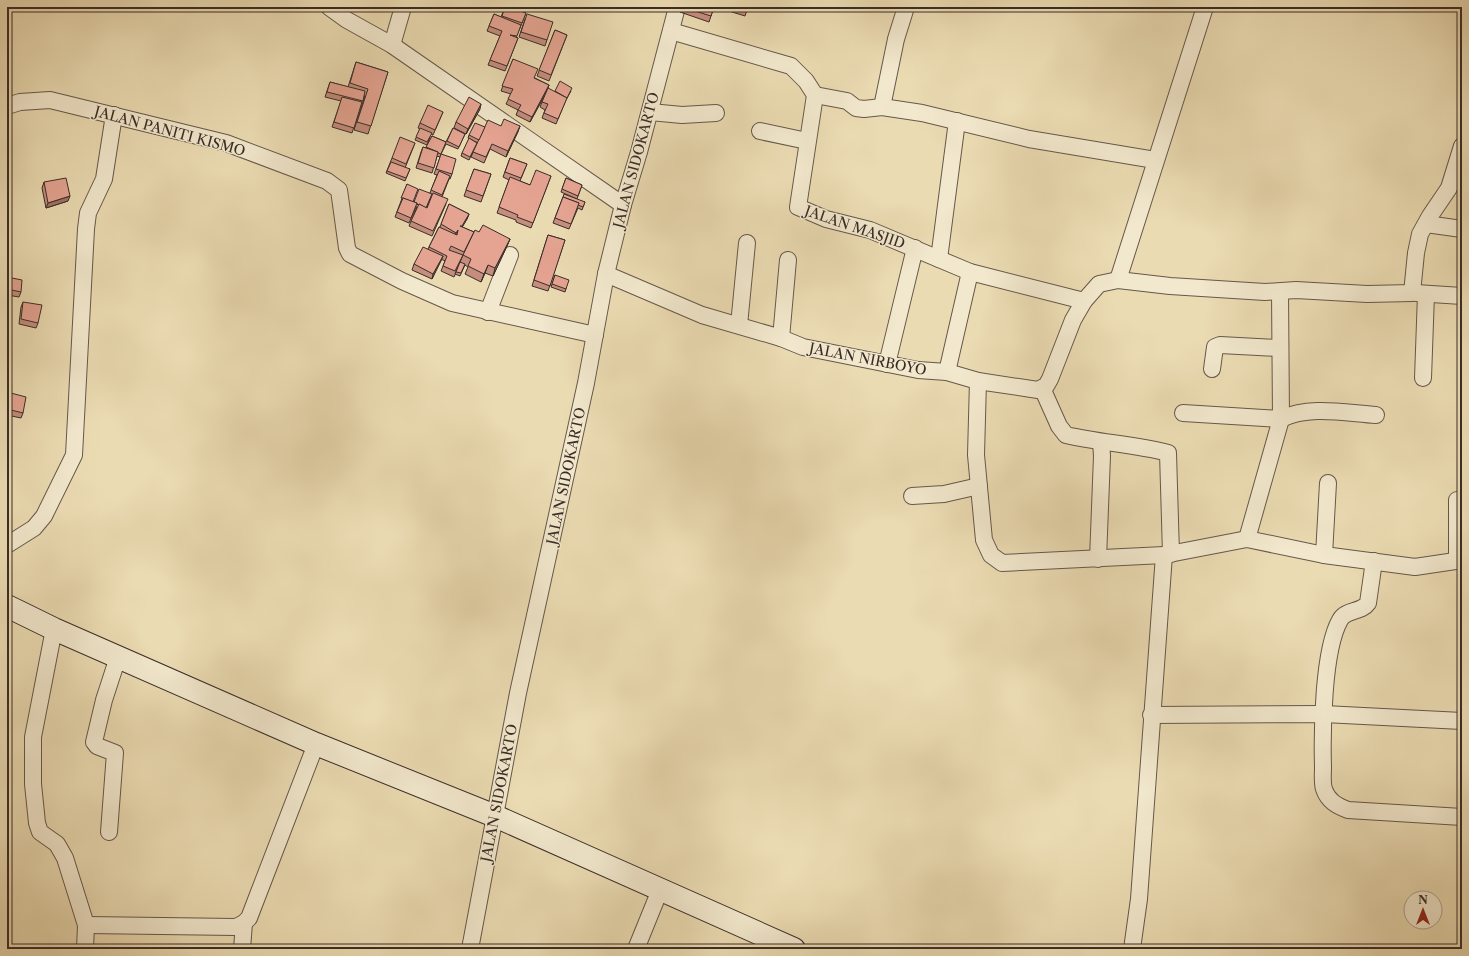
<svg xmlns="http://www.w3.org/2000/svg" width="1469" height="956" viewBox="0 0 1469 956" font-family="'Libre Caslon Text',serif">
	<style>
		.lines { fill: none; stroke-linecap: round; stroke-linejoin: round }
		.minor-casing { stroke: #66584a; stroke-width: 18 }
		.secondary-casing { stroke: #3a2d28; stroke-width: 24 }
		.minor { stroke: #f2e8cd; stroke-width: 16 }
		.secondary { stroke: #f2e8cd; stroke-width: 22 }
		.wall { fill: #c58d7e; stroke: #3a2d28; fill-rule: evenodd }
		.shaded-wall { fill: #a07366; stroke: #3a2d28 }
		.building { fill: #e5a492; stroke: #3a2d28 }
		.labels { text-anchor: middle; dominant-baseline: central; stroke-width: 3; stroke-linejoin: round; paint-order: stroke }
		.street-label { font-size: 14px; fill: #3a2d28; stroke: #f2e8cd }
	</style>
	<rect width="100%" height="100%" fill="#ebdbb2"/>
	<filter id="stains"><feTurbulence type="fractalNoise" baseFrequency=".005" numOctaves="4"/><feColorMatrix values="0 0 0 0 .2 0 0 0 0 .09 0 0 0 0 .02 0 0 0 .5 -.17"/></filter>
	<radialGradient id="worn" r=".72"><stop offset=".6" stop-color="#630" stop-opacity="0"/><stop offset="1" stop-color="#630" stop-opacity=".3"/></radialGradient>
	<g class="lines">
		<!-- minor casing -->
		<g class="minor-casing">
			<g id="minor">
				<path d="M 329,7 L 347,20 L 392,45 L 623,205"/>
				<path d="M 671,31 L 791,66 L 806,81 L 815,95 L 798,207 L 826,219 L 870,230 L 970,272 L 1084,301"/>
				<path d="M 392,45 L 403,7"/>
				<path d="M 815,95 L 847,101 L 856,108 L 864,109 L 882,107 L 922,113 L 1029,139 L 1155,160"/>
				<path d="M 7,106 L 20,102 L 50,100 L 226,143 L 327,181 L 339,190 L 347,248 L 350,254 L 402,281 L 452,303 L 595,335"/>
				<path d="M 882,107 L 896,39 L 906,7"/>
				<path d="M 650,112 L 682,115 L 716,113"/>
				<path d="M 760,131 L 807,141"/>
				<path d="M 1426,224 L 1462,229"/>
				<path d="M 939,259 L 957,121"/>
				<path d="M 606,274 L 702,315 L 781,338 L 803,347 L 918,370 L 947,372 L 978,381 L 1038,390 L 1046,386 L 1050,379 L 1073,320 L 1084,301 L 1099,284 L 1118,280 L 1170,286 L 1265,292 L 1296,290 L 1367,294 L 1412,293 L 1416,253 L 1420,234 L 1430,216 L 1449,188 L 1462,146"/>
				<path d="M 1118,280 L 1205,7"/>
				<path d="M 1416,293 L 1462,296"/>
				<path d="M 488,312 L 510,255"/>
				<path d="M 739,325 L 747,243"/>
				<path d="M 781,338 L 788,260"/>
				<path d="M 887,364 L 915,248"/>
				<path d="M 1212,369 L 1215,347 L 1220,345 L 1279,348"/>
				<path d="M 947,372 L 970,272"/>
				<path d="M 1423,378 L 1426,294"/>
				<path d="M 978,381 L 976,455 L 984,540 L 991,555 L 1002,563 L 1164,555 L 1247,539 L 1324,555 L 1415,567 L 1462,560"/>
				<path d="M 1042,388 L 1059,426 L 1066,435 C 1100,443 1134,444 1168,453 L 1171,554"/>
				<path d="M 1183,413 L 1281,419 C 1309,405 1345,413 1376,415"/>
				<path d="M 912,496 L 944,494 L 979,486"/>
				<path d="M 1247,539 L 1281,419 L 1280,292"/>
				<path d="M 7,545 L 34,528 L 44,516 L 74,455 L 86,229 L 88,213 L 104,179 L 114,115"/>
				<path d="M 1324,555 L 1328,483"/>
				<path d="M 1098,559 L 1102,456 L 1101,442"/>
				<path d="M 1374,561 L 1368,603 C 1361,613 1346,609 1340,620 C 1323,650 1322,731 1323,767 C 1323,774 1322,783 1324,789 C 1328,801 1337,806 1348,810 L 1462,817"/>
				<path d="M 1457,561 L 1457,500"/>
				<path d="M 54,629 L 33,737 L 33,784 L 37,823 L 40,832 L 57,844 L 65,858 L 86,925 L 85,949"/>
				<path d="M 1151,715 L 1324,714 L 1462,721"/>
				<path d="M 109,832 L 115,753 L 97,746 L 94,742 L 104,700 L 118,657"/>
				<path d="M 86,925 L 236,927 L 244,923 L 249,918 L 316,744"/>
				<path d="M 242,949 L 244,923"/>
				<path d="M 470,949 L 518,693 L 586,383 L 606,274 L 623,205 L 639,152 L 677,7"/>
				<path d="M 636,949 L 660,890"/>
				<path d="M 1132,949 L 1139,899 L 1164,555"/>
			</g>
		</g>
		<!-- secondary casing -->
		<g class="secondary-casing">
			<path id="secondary" d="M 7,606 L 54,629 L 316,744 L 495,816 L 794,949"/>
		</g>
		<!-- minor -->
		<use href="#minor" class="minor"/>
		<!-- secondary -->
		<use href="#secondary" class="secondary"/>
	</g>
	<!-- wall -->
	<g class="wall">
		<path d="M 505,7 L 526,13 L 520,28 L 516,37 L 518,38 L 505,71 L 488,65 L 500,36 L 487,31 L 494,14 L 501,17 Z"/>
		<path d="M 682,7 L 714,7 L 709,22 L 680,12 Z"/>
		<path d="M 716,7 L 748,7 L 745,16 Z"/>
		<path d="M 525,19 L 547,40 L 545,46 L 519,37 Z"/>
		<path d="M 555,30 L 567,35 L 549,81 L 537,76 Z"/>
		<path d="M 513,59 L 535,78 L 549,85 L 547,91 L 530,122 L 516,115 L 518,110 L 506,104 L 511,94 L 501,91 Z"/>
		<path d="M 356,62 L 388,72 L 368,134 L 354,130 L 365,96 L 364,96 L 352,133 L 332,127 L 341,101 L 325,97 L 330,82 L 348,87 Z"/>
		<path d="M 555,91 L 571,91 L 566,100 L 556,124 L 542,118 L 545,110 L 540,107 L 542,102 Z"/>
		<path d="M 480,109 L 466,134 L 454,128 L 456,122 Z"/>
		<path d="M 443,112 L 433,135 L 431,134 L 427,145 L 415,140 L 420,129 L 418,128 L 420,123 Z"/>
		<path d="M 501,126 L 520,126 L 506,157 L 490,149 L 484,163 L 471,157 L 473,152 L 469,160 L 461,156 L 462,153 L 478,143 L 468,138 L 469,135 L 485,127 Z"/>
		<path d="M 453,128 L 465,134 L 458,149 L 446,144 L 441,154 L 452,174 L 450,179 L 449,179 L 442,197 L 446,204 L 432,236 L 409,226 L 417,207 L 416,207 L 409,223 L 395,217 L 401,201 L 407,184 L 413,202 L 414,202 L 430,193 L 437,175 L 434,174 L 441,155 L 440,157 L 437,156 L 432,173 L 416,168 L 421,152 L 423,147 L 426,148 L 432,136 L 446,142 ZM 431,196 L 427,208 L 426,208 Z"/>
		<path d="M 415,143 L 405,168 L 410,169 L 405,181 L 386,173 L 392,158 Z"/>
		<path d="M 510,158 L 527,164 L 520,181 L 530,185 L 551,176 L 531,228 L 516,222 L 516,220 L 497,213 L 509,180 L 503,177 Z"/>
		<path d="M 474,169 L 491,174 L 481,202 L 464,196 Z"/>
		<path d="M 566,178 L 582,185 L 577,199 L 561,192 Z"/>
		<path d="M 44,182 L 68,201 L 46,208 L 42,188 Z"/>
		<path d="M 563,197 L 585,202 L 582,210 L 578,208 L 569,229 L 553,223 Z"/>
		<path d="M 449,204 L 469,214 L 467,219 L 462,227 L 474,232 L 454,277 L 441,271 L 445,261 L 441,259 L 432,279 L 412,270 L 414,264 L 428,249 L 439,227 L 440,227 Z"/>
		<path d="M 479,232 L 510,239 L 507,246 L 493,276 L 485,273 L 481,282 L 465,274 L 468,267 L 465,265 L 460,276 L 455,274 L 463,255 Z"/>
		<path d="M 548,235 L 565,240 L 548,291 L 532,286 Z"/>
		<path d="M 555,275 L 566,289 L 565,292 L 551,287 Z"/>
		<path d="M 7,277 L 21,292 L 19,297 L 7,295 Z"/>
		<path d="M 23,302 L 38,323 L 36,328 L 19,324 L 21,307 Z"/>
		<path d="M 7,392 L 23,413 L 21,418 L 7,415 Z"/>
	</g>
	<!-- shaded-wall -->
	<g class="shaded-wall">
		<path d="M 549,85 L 547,91 L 530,122 L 532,117 Z"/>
		<path d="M 481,104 L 480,109 L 466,134 L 468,129 Z"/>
		<path d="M 520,126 L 518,132 L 506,157 L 508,151 Z"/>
		<path d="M 70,196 L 68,201 L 46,208 L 48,203 Z"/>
		<path d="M 469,214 L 467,219 L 460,231 L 454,238 L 456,233 Z"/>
		<path d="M 510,239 L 507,246 L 493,276 L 495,268 Z"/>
		<path d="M 443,256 L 441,261 L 432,279 L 433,274 Z"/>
		<path d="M 488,265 L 485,273 L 481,282 L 484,274 Z"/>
	</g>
	<!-- building -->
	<g class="building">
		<path d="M 505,7 L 510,7 L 526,13 L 522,23 L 502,16 Z"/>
		<path d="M 682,7 L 714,7 L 711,16 Z"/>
		<path d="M 734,7 L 748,7 L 747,11 Z"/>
		<path d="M 494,14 L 521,25 L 517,36 L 510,35 L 518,38 L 507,66 L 490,60 L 502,31 L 489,26 Z"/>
		<path d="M 527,14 L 553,22 L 547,40 L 521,32 Z"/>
		<path d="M 555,30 L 567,35 L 551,75 L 539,70 Z"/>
		<path d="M 513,59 L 538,69 L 534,78 L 549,85 L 532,117 L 518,110 L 521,105 L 508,99 L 513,89 L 502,86 Z"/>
		<path d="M 356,62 L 388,72 L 371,126 L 357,122 L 368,89 L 350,83 Z"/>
		<path d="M 560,81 L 572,88 L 567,98 L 555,91 Z"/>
		<path d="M 330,82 L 365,91 L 363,101 L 327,92 Z"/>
		<path d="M 548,88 L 567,98 L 558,119 L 544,113 L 548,104 L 542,102 Z"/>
		<path d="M 342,97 L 362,102 L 354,128 L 334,122 Z"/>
		<path d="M 469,97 L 481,104 L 468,129 L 456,122 Z"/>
		<path d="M 428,105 L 443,112 L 435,130 L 420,123 Z"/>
		<path d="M 504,119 L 520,126 L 508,151 L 492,144 L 486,157 L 473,152 L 488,120 L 501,126 Z"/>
		<path d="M 475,123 L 485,127 L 479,140 L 469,135 Z"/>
		<path d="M 420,128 L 432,133 L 427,142 L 416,137 Z"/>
		<path d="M 453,128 L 465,134 L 459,147 L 447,141 Z"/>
		<path d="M 432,136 L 446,142 L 441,154 L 438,153 L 438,152 L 426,147 Z"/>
		<path d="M 400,137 L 415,143 L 406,164 L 392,158 Z"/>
		<path d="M 469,138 L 477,143 L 470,157 L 462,153 Z"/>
		<path d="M 423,147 L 438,152 L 434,168 L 418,163 Z"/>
		<path d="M 441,154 L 456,159 L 452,174 L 436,169 Z"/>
		<path d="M 510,158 L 527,164 L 521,178 L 505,172 Z"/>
		<path d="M 391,162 L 410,169 L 406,178 L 387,171 Z"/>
		<path d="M 474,169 L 491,174 L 483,196 L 466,190 Z"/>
		<path d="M 536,170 L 551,176 L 533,223 L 517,217 L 518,215 L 499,207 L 510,177 L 530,185 Z"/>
		<path d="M 439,171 L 450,176 L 442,195 L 431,190 Z"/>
		<path d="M 66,178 L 70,196 L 48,203 L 44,182 Z"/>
		<path d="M 566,178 L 582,185 L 578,196 L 562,189 Z"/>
		<path d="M 407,184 L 418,189 L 413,202 L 403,198 L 401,198 Z"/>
		<path d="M 419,189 L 432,194 L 426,208 L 419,204 L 418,205 L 417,204 L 417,203 L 414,202 Z"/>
		<path d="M 433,193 L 448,199 L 433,231 L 411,221 L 419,204 L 427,208 Z"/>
		<path d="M 564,194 L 585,202 L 583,207 L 578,205 L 579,203 L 563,197 Z"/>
		<path d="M 563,197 L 579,203 L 571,224 L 555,218 Z"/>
		<path d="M 403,198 L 417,203 L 411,218 L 397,212 Z"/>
		<path d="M 449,204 L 469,214 L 462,226 L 460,226 L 474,232 L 464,252 L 451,246 L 449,250 L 463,255 L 455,271 L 443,266 L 447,256 L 429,247 L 439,227 L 457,235 L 458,230 L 456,233 L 441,224 Z"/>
		<path d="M 483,225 L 510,239 L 495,268 L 488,265 L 484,274 L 468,266 L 471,259 L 463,255 L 475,230 L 479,232 Z"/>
		<path d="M 548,235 L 565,240 L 550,286 L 534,280 Z"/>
		<path d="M 423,247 L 443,256 L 433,274 L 414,264 Z"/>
		<path d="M 460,262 L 465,264 L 461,273 L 456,272 Z"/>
		<path d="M 555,275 L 569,280 L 566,289 L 552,284 Z"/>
		<path d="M 7,277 L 22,280 L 21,292 L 7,289 Z"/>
		<path d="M 23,302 L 42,305 L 38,323 L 21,319 Z"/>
		<path d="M 7,392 L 26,397 L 23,413 L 7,409 Z"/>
		<path d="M 7,468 L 9,469 L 7,477 Z"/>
	</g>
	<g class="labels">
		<!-- street labels -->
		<g class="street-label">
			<text transform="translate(170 131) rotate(15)">JALAN PANITI KISMO</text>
			<text transform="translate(636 160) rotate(-75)">JALAN SIDOKARTO</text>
			<text transform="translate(855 227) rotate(19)">JALAN MASJID</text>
			<text transform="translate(868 359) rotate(11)">JALAN NIRBOYO</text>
			<text transform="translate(566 476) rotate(-78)">JALAN SIDOKARTO</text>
			<text transform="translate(499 793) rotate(-79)">JALAN SIDOKARTO</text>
		</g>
	</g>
	<!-- margin -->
	<rect width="1469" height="956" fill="none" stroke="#ebdbb2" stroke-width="24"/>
	<rect x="8" y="8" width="1453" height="940" fill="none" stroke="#3a2d28" stroke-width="2"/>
	<rect x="12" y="12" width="1445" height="932" fill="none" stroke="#3a2d28"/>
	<!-- north arrow -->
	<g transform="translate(1423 910)"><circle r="19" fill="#f2e8cd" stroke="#a89d8b"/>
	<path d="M0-3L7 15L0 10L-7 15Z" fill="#8f2418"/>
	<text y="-6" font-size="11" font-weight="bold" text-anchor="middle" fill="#3a2d28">N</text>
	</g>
	<rect width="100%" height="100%" filter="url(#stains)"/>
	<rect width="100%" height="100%" fill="url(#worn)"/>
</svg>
